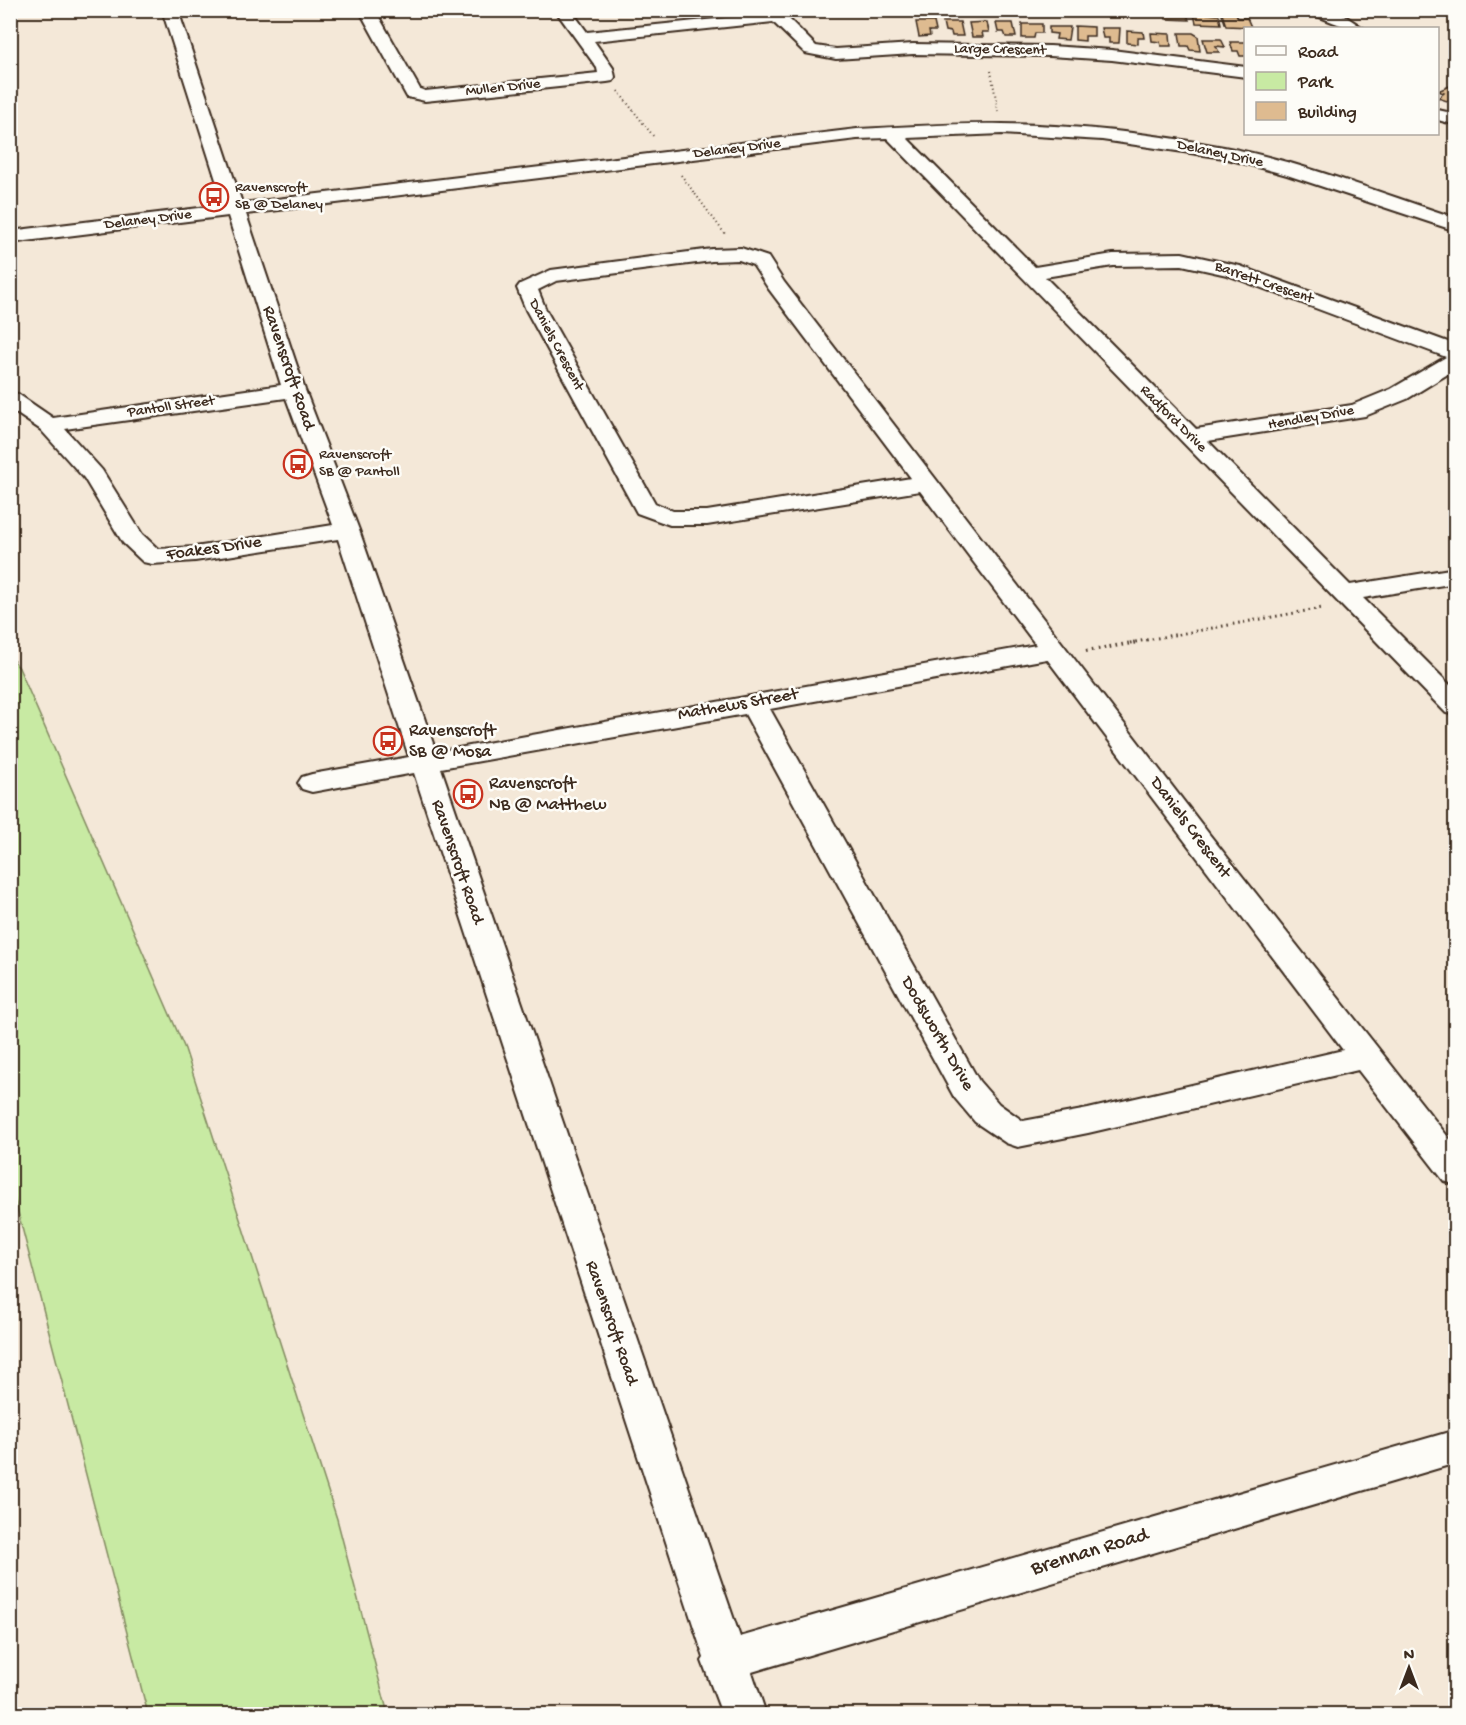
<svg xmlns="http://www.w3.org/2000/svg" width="1466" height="1725" viewBox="0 0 1466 1725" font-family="'Gochi Hand',sans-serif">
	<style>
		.green { fill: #c8eaa3; stroke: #828a60; stroke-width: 1.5 }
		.building { fill: #debb90; stroke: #3b2a1e; stroke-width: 1.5 }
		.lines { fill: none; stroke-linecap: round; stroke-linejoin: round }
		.minor-casing { stroke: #3b2a1e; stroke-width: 4 }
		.path-far2 { stroke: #3b2a1e; stroke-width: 2; stroke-dasharray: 1 3; stroke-linecap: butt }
		.path-far1 { stroke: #3b2a1e; stroke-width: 3; stroke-dasharray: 1.5 4; stroke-linecap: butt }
		.path { stroke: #3b2a1e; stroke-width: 4; stroke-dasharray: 1.5 4.5; stroke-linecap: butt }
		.minor { fill: #fdfcf7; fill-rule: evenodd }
		.labels { text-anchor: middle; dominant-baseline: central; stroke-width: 5; stroke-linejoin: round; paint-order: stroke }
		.far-street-label { font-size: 15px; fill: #3b2a1e; stroke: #fdfcf7 }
		.far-poi-label { font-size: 15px; fill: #3b2a1e; stroke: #fdfcf7; text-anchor: start }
		.street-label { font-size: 18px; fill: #3b2a1e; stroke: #fdfcf7 }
		.poi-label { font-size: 18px; fill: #3b2a1e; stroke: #fdfcf7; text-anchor: start }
		.near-street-label { font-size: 21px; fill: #3b2a1e; stroke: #fdfcf7 }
	</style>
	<rect width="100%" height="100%" fill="#f4e8d8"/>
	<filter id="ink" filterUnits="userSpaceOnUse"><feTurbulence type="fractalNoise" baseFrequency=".0167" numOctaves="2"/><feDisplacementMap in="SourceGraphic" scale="12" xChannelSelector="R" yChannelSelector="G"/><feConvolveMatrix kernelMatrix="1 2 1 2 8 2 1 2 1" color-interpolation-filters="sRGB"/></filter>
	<g filter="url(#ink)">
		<!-- green -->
		<path class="green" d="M 10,656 L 19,668 L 185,1049 L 337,1519 L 388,1714 L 148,1714 L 11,1185 Z"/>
		<!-- building -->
		<g class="building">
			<path d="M 1164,10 L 1186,12 L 1189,20 L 1166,19 Z"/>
			<path d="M 1193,10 L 1206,10 L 1207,14 L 1219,15 L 1221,24 L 1196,23 Z"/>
			<path d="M 1222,14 L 1236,14 L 1238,18 L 1247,18 L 1251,27 L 1226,26 Z"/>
			<path d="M 916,22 L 934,22 L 936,31 L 929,31 L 930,36 L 919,37 Z"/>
			<path d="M 943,22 L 960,22 L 963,36 L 952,36 L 951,32 L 945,31 Z"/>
			<path d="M 987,22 L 989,32 L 982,32 L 983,37 L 972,37 L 969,23 Z"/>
			<path d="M 996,23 L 1013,23 L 1016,37 L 1006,37 L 1004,32 L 998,32 Z"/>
			<path d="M 1022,24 L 1042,24 L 1042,33 L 1035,33 L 1034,38 L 1022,38 Z"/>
			<path d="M 1075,26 L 1094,27 L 1094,36 L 1085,36 L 1085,41 L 1075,40 Z"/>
			<path d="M 1049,27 L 1070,27 L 1068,40 L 1056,39 L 1057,34 L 1049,33 Z"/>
			<path d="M 1101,28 L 1120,28 L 1119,43 L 1109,43 L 1109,38 L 1103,38 Z"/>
			<path d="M 1127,31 L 1143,32 L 1144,38 L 1138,38 L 1138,44 L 1127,43 Z"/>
			<path d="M 1151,33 L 1170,34 L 1171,46 L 1161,46 L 1160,42 L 1152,41 Z"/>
			<path d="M 1179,33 L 1193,33 L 1198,36 L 1200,51 L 1190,50 L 1188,46 L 1181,46 Z"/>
			<path d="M 1203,39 L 1221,39 L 1225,47 L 1216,46 L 1219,52 L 1207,52 Z"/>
			<path d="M 1230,42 L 1246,42 L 1246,56 L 1240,56 L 1238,51 L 1233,51 Z"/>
			<path d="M 1454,84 L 1456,96 L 1447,101 L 1438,98 L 1444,93 L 1438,91 Z"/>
		</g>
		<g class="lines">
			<!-- minor casing -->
			<g class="minor-casing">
				<g id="minor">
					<path d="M 162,10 L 178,10 L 242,203 L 857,129 C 905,127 954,123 1002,124 C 1076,125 1152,134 1224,147 C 1303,162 1380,193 1456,218 L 1456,231 L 1287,175 L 1224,158 L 1102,140 L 1002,134 L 907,138 L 1035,267 L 1113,254 L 1182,253 L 1240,266 L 1456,345 L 1456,369 L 1407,399 L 1365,416 L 1208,441 L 1350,585 L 1456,568 L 1456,583 L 1363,598 L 1456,691 L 1456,715 L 1446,713 L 887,138 L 857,139 L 246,214 L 305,390 L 359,530 L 436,752 L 1036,645 L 920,491 L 707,525 L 670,525 L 637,513 L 526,310 L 517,288 L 520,284 L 551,270 L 712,249 L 741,248 L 768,257 L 784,282 L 1209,834 L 1456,1147 L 1456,1185 L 1444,1181 L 1358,1070 L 1088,1133 L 1018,1147 L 1006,1143 L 975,1122 L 954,1097 L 745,714 L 441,768 L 740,1637 L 1456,1430 L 1456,1463 L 752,1672 L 766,1714 L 722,1714 L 702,1661 L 704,1658 L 414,773 L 312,792 L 302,789 L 298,783 L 302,777 L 312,774 L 409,757 L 338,539 L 195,561 L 152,564 L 143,562 L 123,543 L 84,478 L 41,430 L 10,409 L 10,392 L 18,394 L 53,418 L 281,385 L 228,216 L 10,243 L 10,231 L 224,205 ZM 739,260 L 753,265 L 768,288 L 911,478 L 707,511 L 673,511 L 655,503 L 546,310 L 538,290 L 556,281 L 712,261 ZM 1182,265 L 1227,275 L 1446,357 L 1391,389 L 1352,405 L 1196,429 L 1045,277 L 1113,266 ZM 286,398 L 333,525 L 195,547 L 158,549 L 142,534 L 102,470 L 65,429 ZM 1047,659 L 1343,1050 L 1088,1109 L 1023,1121 L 999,1104 L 979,1081 L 770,709 Z"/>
					<path d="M 359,10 L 375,10 L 420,89 L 425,91 L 598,73 L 597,68 L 555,10 L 571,10 L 587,32 L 765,14 L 762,10 L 780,10 L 816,46 L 836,49 L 913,44 L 1050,46 L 1112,50 L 1246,67 L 1246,77 L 1112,60 L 1050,56 L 913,54 L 836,59 L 805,53 L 773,22 L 594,41 L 613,68 L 615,77 L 613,81 L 607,82 L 425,101 L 407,97 Z"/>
					<path d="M 1305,10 L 1336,10 L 1363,28 C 1342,30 1328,18 1307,13 Z"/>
					<path d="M 1438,110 L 1456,114 L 1456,125 L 1438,120 Z"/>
				</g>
			</g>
			<!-- path-far2 -->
			<g class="path-far2">
				<path d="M 991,71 L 998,111"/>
				<path d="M 618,91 L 654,137"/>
				<path d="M 681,175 L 725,234"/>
			</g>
			<!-- path-far1 -->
			<path class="path-far1" d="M 1130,643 L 1322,608"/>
			<!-- path -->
			<path class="path" d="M 1086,651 L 1138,642"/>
			<!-- minor -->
			<use href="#minor" class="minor"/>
		</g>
	</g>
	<!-- icons -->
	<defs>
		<g id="bus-ring" transform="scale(1.5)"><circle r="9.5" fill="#fdfcf7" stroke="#c8321e" stroke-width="1.5"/><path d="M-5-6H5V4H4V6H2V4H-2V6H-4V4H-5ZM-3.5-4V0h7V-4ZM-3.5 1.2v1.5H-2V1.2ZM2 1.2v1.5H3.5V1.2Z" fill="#c8321e"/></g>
	</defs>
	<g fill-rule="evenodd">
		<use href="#bus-ring" x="214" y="197"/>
		<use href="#bus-ring" x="298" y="464"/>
		<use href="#bus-ring" x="388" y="741"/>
		<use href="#bus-ring" x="468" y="794"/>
	</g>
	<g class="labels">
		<!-- far-street labels -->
		<g class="far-street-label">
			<text transform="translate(1000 50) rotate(1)">Large Crescent</text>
			<text transform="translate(503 88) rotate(-6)">Mullen Drive</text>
			<text transform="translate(737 149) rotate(-7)">Delaney Drive</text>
			<text transform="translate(1220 154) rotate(12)">Delaney Drive</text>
			<text transform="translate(148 220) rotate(-7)">Delaney Drive</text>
			<text transform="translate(1264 283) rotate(19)">Barrett Crescent</text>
			<text transform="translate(556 345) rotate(62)">Daniels Crescent</text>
			<text transform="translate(171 407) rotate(-8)">Pantoll Street</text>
			<text transform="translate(1311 418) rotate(-10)">Hendley Drive</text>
			<text transform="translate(1173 419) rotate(45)">Radford Drive</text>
		</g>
		<!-- far-poi labels -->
		<g class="far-poi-label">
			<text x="235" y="188">Ravenscroft<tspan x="235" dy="17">SB @ Delaney</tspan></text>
			<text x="319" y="455">Ravenscroft<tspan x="319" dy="17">SB @ Pantoll</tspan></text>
		</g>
		<!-- street labels -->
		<g class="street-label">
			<text transform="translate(288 368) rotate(71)">Ravenscroft Road</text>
			<text transform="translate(214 549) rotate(-8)">Foakes Drive</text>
			<text transform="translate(738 705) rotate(-10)">Mathews Street</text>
			<text transform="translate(1190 828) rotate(53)">Daniels Crescent</text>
			<text transform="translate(457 862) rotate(71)">Ravenscroft Road</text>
			<text transform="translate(937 1034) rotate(60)">Dodsworth Drive</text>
			<text transform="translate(611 1323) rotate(71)">Ravenscroft Road</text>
		</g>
		<!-- poi labels -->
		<g class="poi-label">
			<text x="409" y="731">Ravenscroft<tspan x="409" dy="21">SB @ Mosa</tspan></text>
			<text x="489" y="784">Ravenscroft<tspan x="489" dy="21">NB @ Matthew</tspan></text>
		</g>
		<!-- near-street labels -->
		<g class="near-street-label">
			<text transform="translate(1090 1553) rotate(-17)">Brennan Road</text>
		</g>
	</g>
	<!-- margin -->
	<rect width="1466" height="1725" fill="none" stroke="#fdfcf7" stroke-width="36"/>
	<rect x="18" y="18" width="1430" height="1689" fill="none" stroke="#3b2a1e" stroke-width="2" filter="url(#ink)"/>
	<!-- legend -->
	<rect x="1244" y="27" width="195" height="108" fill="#fdfcf7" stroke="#afa8a0" stroke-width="1.5"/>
	<rect x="1256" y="46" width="30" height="9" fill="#fdfcf7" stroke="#afa8a0" stroke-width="1.5"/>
	<text x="1298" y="57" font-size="18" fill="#3b2a1e">Road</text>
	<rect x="1256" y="72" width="30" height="18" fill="#c8eaa3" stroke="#afa8a0" stroke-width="1.5"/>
	<text x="1298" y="87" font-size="18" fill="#3b2a1e">Park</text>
	<rect x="1256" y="102" width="30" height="18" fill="#debb90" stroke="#afa8a0" stroke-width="1.5"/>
	<text x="1298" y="117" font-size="18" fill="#3b2a1e">Building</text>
	<!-- north arrow -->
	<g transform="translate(1409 1668)" stroke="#fdfcf7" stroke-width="4.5" paint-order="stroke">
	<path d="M0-4.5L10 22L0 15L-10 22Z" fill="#3b2a1e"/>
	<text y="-9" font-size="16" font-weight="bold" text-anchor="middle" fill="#3b2a1e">N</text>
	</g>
</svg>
